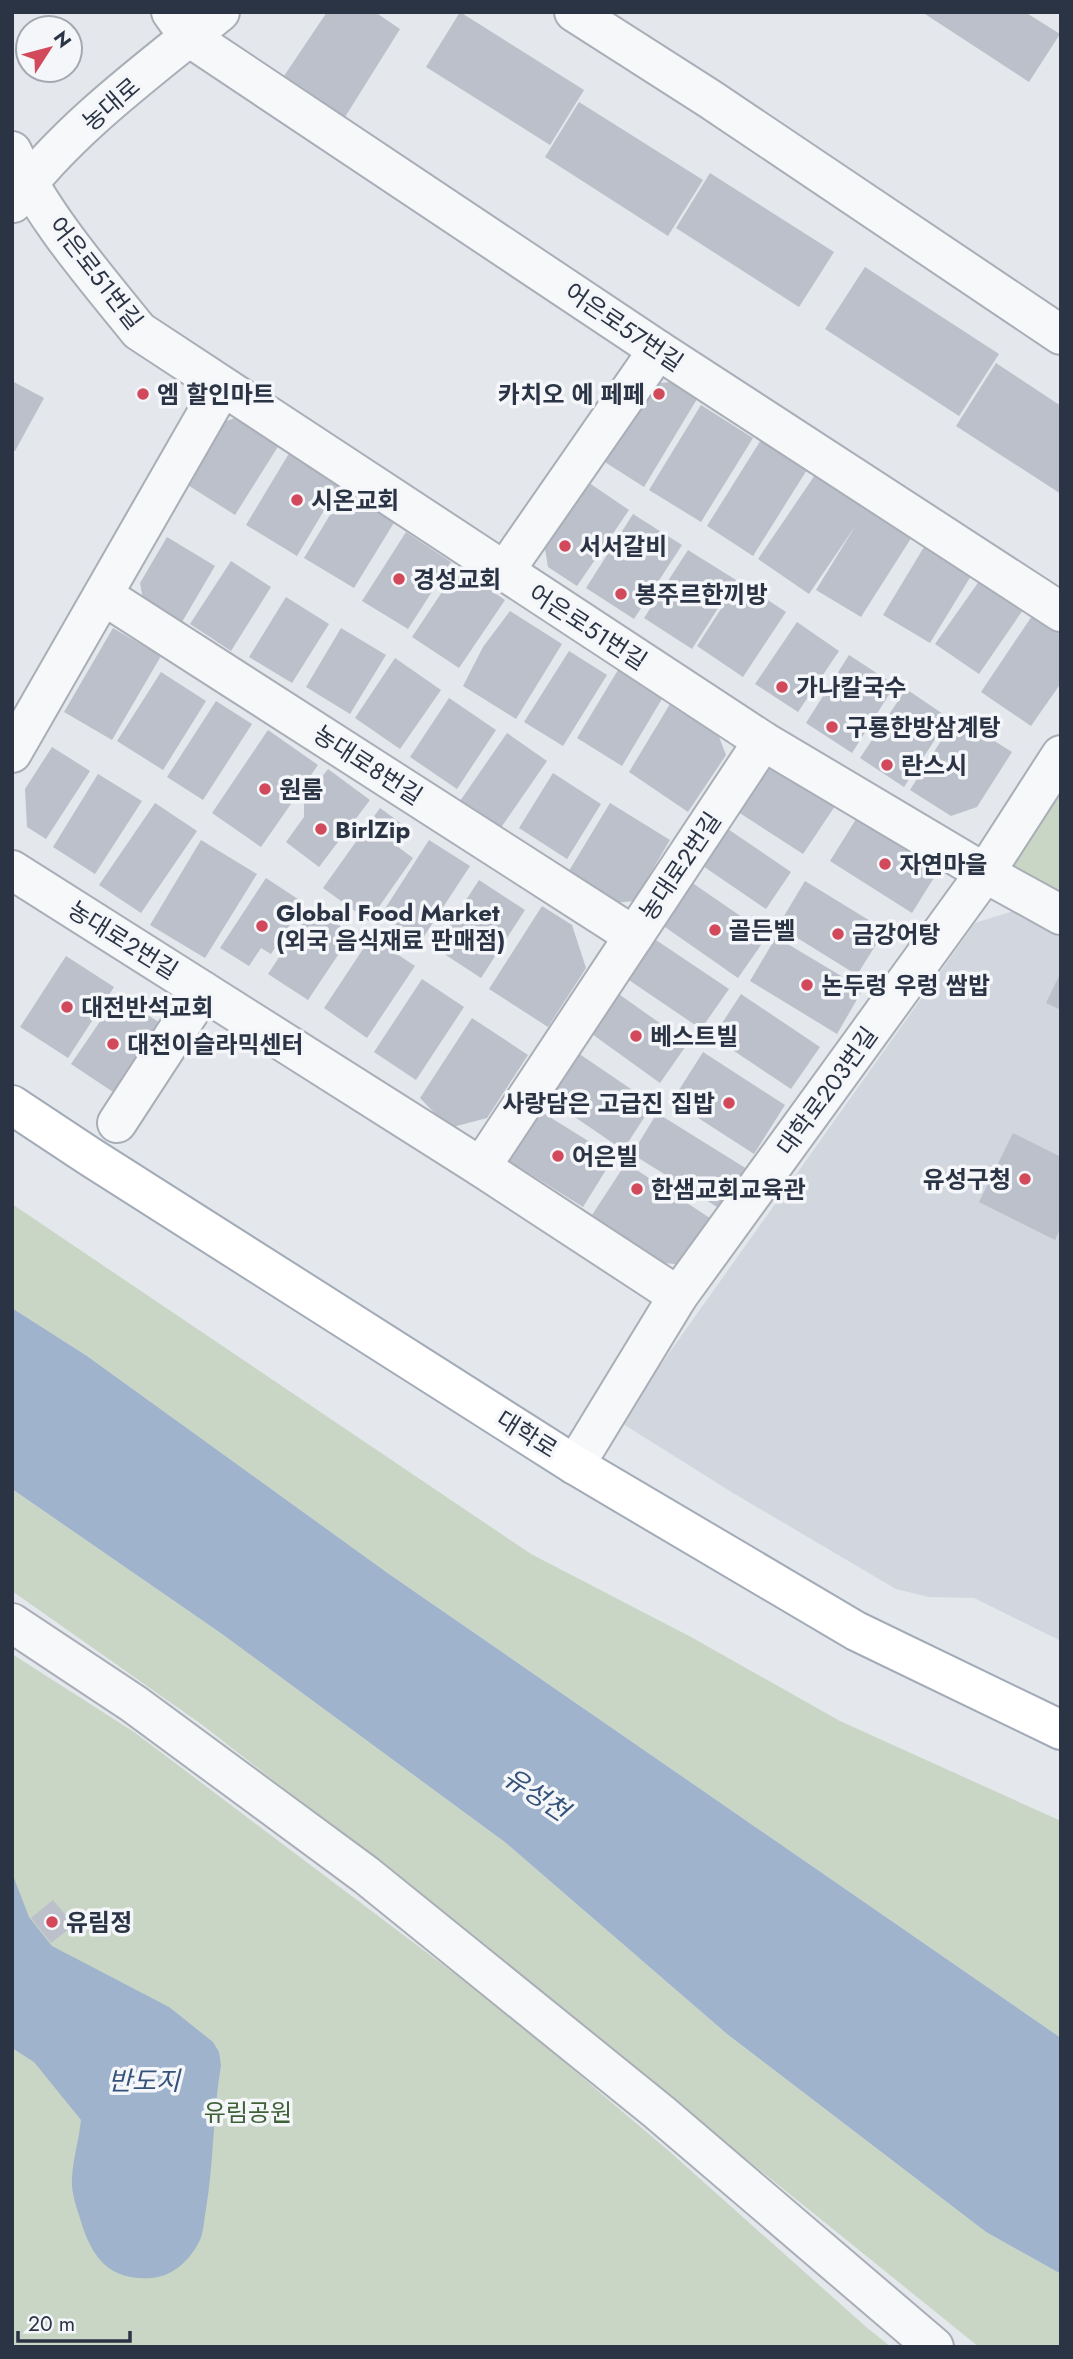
<svg xmlns="http://www.w3.org/2000/svg" width="1073" height="2359" viewBox="0 0 1073 2359" font-family="Jost,'Noto Sans KR',sans-serif">
	<style>
		.built { fill: #d2d6de }
		.green { fill: #c9d6c5 }
		.water { fill: #9fb4cc }
		.building { fill: #bbc0ca }
		.lines { fill: none; stroke-linecap: round; stroke-linejoin: round }
		.minor-casing { stroke: #a9aeb7; stroke-width: 42 }
		.major-casing { stroke: #a3abb8; stroke-width: 42 }
		.minor { stroke: #f7f8fa; stroke-width: 38 }
		.major { stroke: #fff; stroke-width: 38 }
		.poi-dot { fill: #d1495b; stroke: #f4f6f9; stroke-width: 2.5 }
		.labels { text-anchor: middle; dominant-baseline: central; stroke-width: 7; stroke-linejoin: round; paint-order: stroke }
		.street-label { font-size: 24px; fill: #2b3445; stroke: #f4f6f9 }
		.poi-label { font-size: 24px; font-weight: bold; fill: #2b3445; stroke: #f4f6f9; text-anchor: start }
		.park-label { font-size: 24px; fill: #3f6138; stroke: #f4f6f9 }
		.water-label { font-size: 26px; font-style: italic; fill: #34527a; stroke: #f4f6f9 }
	</style>
	<rect width="100%" height="100%" fill="#e4e7ec"/>
	<!-- built -->
	<path class="built" d="M 1013,911 L 1061,937 L 1061,1641 L 974,1598 L 929,1597 L 896,1589 L 733,1493 L 620,1422 L 975,923 Z"/>
	<!-- green -->
	<g class="green">
		<path d="M 1061,786 L 1061,897 L 1008,869 Z"/>
		<path d="M 12,1204 L 531,1554 L 691,1637 L 840,1721 L 1061,1821 L 1061,2038 L 389,1574 L 87,1356 L 12,1308 Z"/>
		<path d="M 12,1489 L 222,1634 L 506,1843 L 727,2034 L 986,2232 L 1061,2274 L 1061,2347 L 979,2347 L 391,1872 L 201,1724 L 12,1591 Z"/>
		<path d="M 12,1654 L 134,1732 L 503,2010 L 670,2152 L 865,2326 L 891,2347 L 12,2347 Z"/>
	</g>
	<!-- water -->
	<g class="water">
		<path d="M 12,1308 L 87,1356 L 389,1574 L 1061,2038 L 1061,2274 L 986,2232 L 727,2034 L 506,1843 L 222,1634 L 12,1489 Z"/>
		<path d="M 12,1873 L 29,1917 L 52,1946 L 169,2007 L 213,2042 L 219,2052 L 221,2065 C 213,2112 214,2161 206,2209 C 204,2219 204,2231 200,2240 C 191,2259 173,2277 151,2278 C 106,2281 90,2254 79,2215 C 75,2204 71,2190 72,2178 C 73,2159 79,2139 81,2120 L 34,2062 L 12,2048 Z"/>
	</g>
	<!-- building -->
	<g class="building">
		<path d="M 327,12 L 375,12 L 400,29 L 345,117 L 284,76 Z"/>
		<path d="M 460,12 L 584,90 L 550,145 L 426,67 Z"/>
		<path d="M 922,12 L 1025,12 L 1060,34 L 1029,82 Z"/>
		<path d="M 579,102 L 703,180 L 668,236 L 545,157 Z"/>
		<path d="M 710,173 L 834,252 L 799,307 L 676,228 Z"/>
		<path d="M 865,267 L 999,354 L 959,416 L 825,329 Z"/>
		<path d="M 996,363 L 1061,406 L 1061,494 L 956,426 Z"/>
		<path d="M 12,381 L 44,398 L 15,451 L 12,449 Z"/>
		<path d="M 670,382 L 697,399 L 644,487 L 597,457 L 642,385 Z"/>
		<path d="M 701,405 L 753,438 L 701,522 L 649,490 Z"/>
		<path d="M 246,414 L 284,437 L 235,515 L 183,482 L 221,423 Z"/>
		<path d="M 764,435 L 810,465 L 753,556 L 707,526 Z"/>
		<path d="M 294,445 L 345,475 L 297,556 L 246,525 Z"/>
		<path d="M 819,469 L 915,532 L 861,617 L 816,590 L 856,525 L 809,594 L 758,559 Z"/>
		<path d="M 579,476 L 629,510 L 577,586 L 548,567 L 542,531 Z"/>
		<path d="M 345,490 L 395,521 L 354,588 L 304,558 Z"/>
		<path d="M 633,514 L 682,545 L 634,619 L 586,588 Z"/>
		<path d="M 406,532 L 451,562 L 408,629 L 362,601 Z"/>
		<path d="M 167,537 L 215,566 L 182,622 L 143,599 L 140,583 Z"/>
		<path d="M 927,542 L 974,571 L 930,643 L 883,615 Z"/>
		<path d="M 688,550 L 736,580 L 692,649 L 644,618 Z"/>
		<path d="M 231,561 L 271,587 L 231,651 L 190,624 Z"/>
		<path d="M 458,568 L 505,600 L 459,668 L 412,637 Z"/>
		<path d="M 982,577 L 1025,607 L 979,674 L 935,644 Z"/>
		<path d="M 739,581 L 786,612 L 743,677 L 697,646 Z"/>
		<path d="M 286,597 L 329,624 L 292,683 L 249,657 Z"/>
		<path d="M 510,611 L 562,644 L 516,719 L 463,686 L 483,647 Z"/>
		<path d="M 1032,616 L 1061,635 L 1061,683 L 1031,726 L 981,692 Z"/>
		<path d="M 797,622 L 839,651 L 798,712 L 755,684 Z"/>
		<path d="M 113,628 L 161,656 L 112,740 L 64,712 Z"/>
		<path d="M 341,628 L 386,655 L 350,714 L 306,687 Z"/>
		<path d="M 569,651 L 607,675 L 563,746 L 524,722 Z"/>
		<path d="M 849,655 L 895,685 L 852,753 L 806,723 Z"/>
		<path d="M 395,658 L 441,690 L 400,749 L 355,718 Z"/>
		<path d="M 621,665 L 666,692 L 622,766 L 577,738 Z"/>
		<path d="M 161,672 L 206,701 L 163,770 L 117,741 Z"/>
		<path d="M 906,689 L 949,718 L 904,787 L 860,758 Z"/>
		<path d="M 449,698 L 496,730 L 457,789 L 410,757 Z"/>
		<path d="M 673,699 L 713,721 L 726,755 L 688,812 L 629,772 Z"/>
		<path d="M 216,701 L 252,724 L 203,800 L 167,777 Z"/>
		<path d="M 956,717 L 1012,752 L 977,807 L 951,816 L 910,790 Z"/>
		<path d="M 268,730 L 318,765 L 261,847 L 212,813 Z"/>
		<path d="M 507,733 L 547,761 L 498,832 L 458,804 Z"/>
		<path d="M 52,747 L 90,771 L 46,839 L 27,827 L 25,789 Z"/>
		<path d="M 765,757 L 837,803 L 803,854 L 732,808 Z"/>
		<path d="M 328,769 L 370,800 L 319,867 L 286,842 L 304,817 L 304,800 Z"/>
		<path d="M 553,773 L 601,804 L 567,859 L 519,828 Z"/>
		<path d="M 98,774 L 142,801 L 95,874 L 53,847 Z"/>
		<path d="M 155,803 L 197,831 L 141,913 L 99,885 Z"/>
		<path d="M 610,803 L 670,840 L 634,901 L 604,904 L 564,879 Z"/>
		<path d="M 380,808 L 406,827 L 394,844 L 413,858 L 369,921 L 323,888 Z"/>
		<path d="M 858,816 L 940,868 L 912,913 L 830,861 Z"/>
		<path d="M 722,825 L 791,872 L 766,909 L 697,862 Z"/>
		<path d="M 201,840 L 257,874 L 205,958 L 150,925 Z"/>
		<path d="M 429,840 L 470,866 L 421,941 L 381,915 Z"/>
		<path d="M 266,878 L 304,903 L 271,954 L 261,948 L 249,966 L 220,948 Z"/>
		<path d="M 479,880 L 525,910 L 481,978 L 435,948 Z"/>
		<path d="M 805,881 L 885,930 L 857,975 L 778,926 Z"/>
		<path d="M 691,882 L 768,935 L 738,978 L 662,925 Z"/>
		<path d="M 542,906 L 572,925 L 586,968 L 548,1027 L 489,989 Z"/>
		<path d="M 312,907 L 352,934 L 308,1000 L 268,974 Z"/>
		<path d="M 647,934 L 729,989 L 701,1029 L 620,974 Z"/>
		<path d="M 371,937 L 415,966 L 367,1038 L 324,1008 Z"/>
		<path d="M 776,937 L 863,989 L 837,1034 L 750,981 Z"/>
		<path d="M 66,956 L 114,987 L 68,1058 L 20,1027 Z"/>
		<path d="M 1061,972 L 1061,1010 L 1046,1003 Z"/>
		<path d="M 422,979 L 464,1007 L 416,1080 L 374,1052 Z"/>
		<path d="M 613,990 L 688,1043 L 660,1083 L 585,1029 Z"/>
		<path d="M 741,994 L 820,1047 L 791,1089 L 713,1037 Z"/>
		<path d="M 118,995 L 160,1023 L 113,1092 L 71,1064 Z"/>
		<path d="M 472,1018 L 528,1055 L 487,1118 L 449,1128 L 420,1098 Z"/>
		<path d="M 703,1052 L 785,1105 L 754,1154 L 672,1101 Z"/>
		<path d="M 578,1053 L 653,1104 L 623,1150 L 547,1098 Z"/>
		<path d="M 532,1106 L 614,1157 L 583,1207 L 501,1156 Z"/>
		<path d="M 657,1113 L 747,1169 L 722,1210 L 632,1154 Z"/>
		<path d="M 1013,1133 L 1061,1157 L 1061,1227 L 1055,1240 L 979,1202 Z"/>
		<path d="M 626,1163 L 719,1224 L 692,1266 L 665,1263 L 592,1215 Z"/>
		<path d="M 53,1900 L 74,1925 L 51,1943 L 31,1918 Z"/>
	</g>
	<g class="lines">
		<!-- minor casing -->
		<g class="minor-casing">
			<g id="minor">
				<path d="M 171,12 L 189,37 L 658,350 L 1061,612"/>
				<path d="M 574,12 L 710,99 L 1061,335"/>
				<path d="M 12,151 C 43,217 93,274 139,331 L 763,741 L 985,873 L 1061,915"/>
				<path d="M 13,203 C 66,130 150,69 220,12"/>
				<path d="M 504,572 L 658,350"/>
				<path d="M 103,595 L 634,936"/>
				<path d="M 12,753 L 222,387"/>
				<path d="M 12,870 L 481,1167 L 678,1296"/>
				<path d="M 117,1123 L 203,991"/>
				<path d="M 481,1167 L 763,741"/>
				<path d="M 575,1465 L 678,1296 L 985,873 L 1061,755"/>
				<path d="M 12,1623 L 134,1704 L 366,1875 L 659,2112 L 934,2347"/>
			</g>
		</g>
		<!-- major casing -->
		<g class="major-casing">
			<path id="major" d="M 12,1105 L 89,1156 L 575,1465 L 856,1631 L 1061,1730"/>
		</g>
		<!-- minor -->
		<use href="#minor" class="minor"/>
		<!-- major -->
		<use href="#major" class="major"/>
	</g>
	<!-- markers -->
	<g class="poi-dot">
		<circle cx="143" cy="394" r="7"/>
		<circle cx="659" cy="394" r="7"/>
		<circle cx="297" cy="500" r="7"/>
		<circle cx="565" cy="546" r="7"/>
		<circle cx="399" cy="579" r="7"/>
		<circle cx="621" cy="594" r="7"/>
		<circle cx="782" cy="687" r="7"/>
		<circle cx="832" cy="727" r="7"/>
		<circle cx="887" cy="765" r="7"/>
		<circle cx="265" cy="789" r="7"/>
		<circle cx="321" cy="829" r="7"/>
		<circle cx="885" cy="864" r="7"/>
		<circle cx="262" cy="926" r="7"/>
		<circle cx="715" cy="930" r="7"/>
		<circle cx="838" cy="934" r="7"/>
		<circle cx="807" cy="985" r="7"/>
		<circle cx="67" cy="1007" r="7"/>
		<circle cx="636" cy="1036" r="7"/>
		<circle cx="113" cy="1044" r="7"/>
		<circle cx="729" cy="1103" r="7"/>
		<circle cx="558" cy="1156" r="7"/>
		<circle cx="1025" cy="1179" r="7"/>
		<circle cx="637" cy="1189" r="7"/>
		<circle cx="52" cy="1922" r="7"/>
	</g>
	<g class="labels">
		<!-- street labels -->
		<g class="street-label">
			<text transform="translate(111 104) rotate(-41)">농대로</text>
			<text transform="translate(96 273) rotate(52)">어은로51번길</text>
			<text transform="translate(624 327) rotate(34)">어은로57번길</text>
			<text transform="translate(588 627) rotate(33)">어은로51번길</text>
			<text transform="translate(368 765) rotate(33)">농대로8번길</text>
			<text transform="translate(680 866) rotate(-56)">농대로2번길</text>
			<text transform="translate(123 940) rotate(32)">농대로2번길</text>
			<text transform="translate(827 1091) rotate(-54)">대학로203번길</text>
			<text transform="translate(527 1434) rotate(32)">대학로</text>
		</g>
		<!-- poi labels -->
		<g class="poi-label">
			<text x="157" y="394">엠 할인마트</text>
			<text x="645" y="394" text-anchor="end">카치오 에 페페</text>
			<text x="311" y="500">시온교회</text>
			<text x="579" y="546">서서갈비</text>
			<text x="413" y="579">경성교회</text>
			<text x="635" y="594">봉주르한끼방</text>
			<text x="796" y="687">가나칼국수</text>
			<text x="846" y="727">구룡한방삼계탕</text>
			<text x="901" y="765">란스시</text>
			<text x="279" y="789">원룸</text>
			<text x="335" y="829">BirlZip</text>
			<text x="899" y="864">자연마을</text>
			<text x="276" y="912">Global Food Market<tspan x="276" dy="28">(외국 음식재료 판매점)</tspan></text>
			<text x="729" y="930">골든벨</text>
			<text x="852" y="934">금강어탕</text>
			<text x="821" y="985">논두렁 우렁 쌈밥</text>
			<text x="81" y="1007">대전반석교회</text>
			<text x="650" y="1036">베스트빌</text>
			<text x="127" y="1044">대전이슬라믹센터</text>
			<text x="715" y="1103" text-anchor="end">사랑담은 고급진 집밥</text>
			<text x="572" y="1156">어은빌</text>
			<text x="1011" y="1179" text-anchor="end">유성구청</text>
			<text x="651" y="1189">한샘교회교육관</text>
			<text x="66" y="1922">유림정</text>
		</g>
		<!-- park labels -->
		<g class="park-label">
			<text x="248" y="2112">유림공원</text>
		</g>
		<!-- water labels -->
		<g class="water-label">
			<text transform="translate(536 1794) rotate(34)">유성천</text>
			<text x="144" y="2081">반도지</text>
		</g>
	</g>
	<!-- border -->
	<rect width="1073" height="2359" fill="none" stroke="#2b3445" stroke-width="28"/>
	<!-- north arrow -->
	<g transform="translate(49 49) rotate(54)"><circle r="33" fill="#f4f6f9" stroke="#a4a8b1" stroke-width="2"/>
	<path d="M0-5L12 26L0 18L-12 26Z" fill="#d1495b"/>
	<text y="-10" font-size="19" font-weight="bold" text-anchor="middle" fill="#2b3445">N</text>
	</g>
	<!-- scale -->
	<path d="M18 2331v10h112v-10" fill="none" stroke="#2b3445" stroke-width="3.5"/>
	<text x="28" y="2331" font-size="21" fill="#2b3445" stroke="#f4f6f9" stroke-width="5" paint-order="stroke">20 m</text>
</svg>
